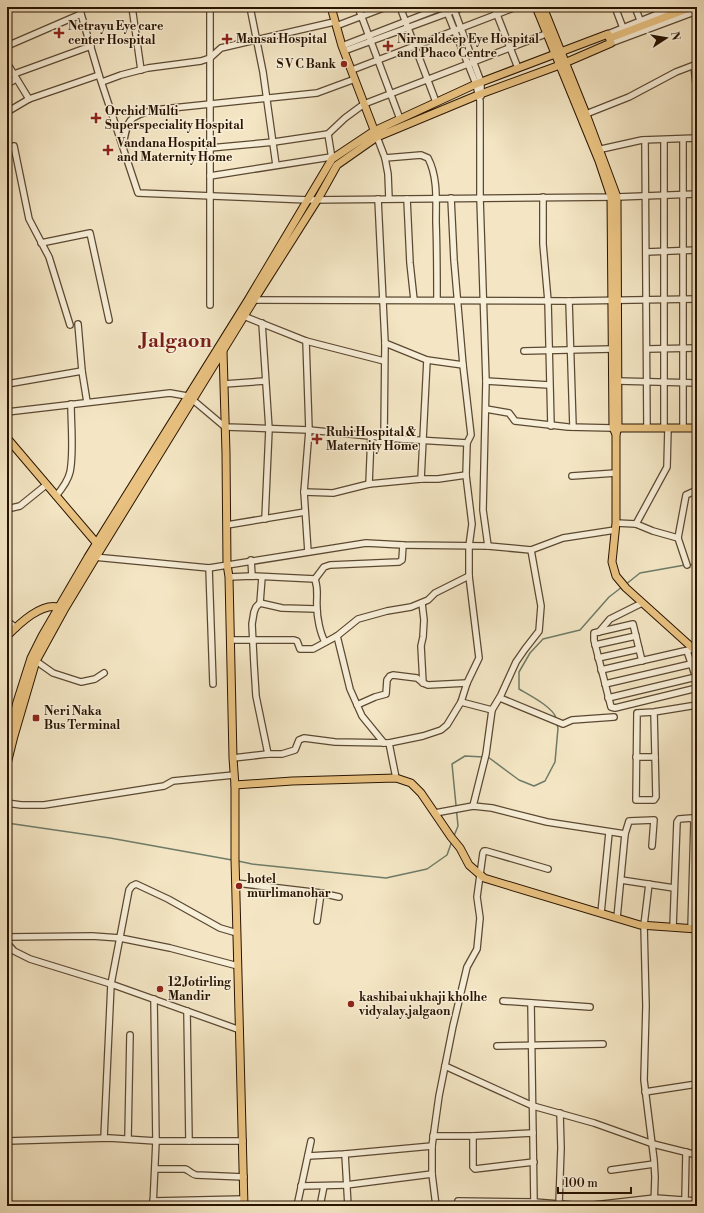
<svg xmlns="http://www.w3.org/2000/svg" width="704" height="1213" viewBox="0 0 704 1213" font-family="'Libre Bodoni',serif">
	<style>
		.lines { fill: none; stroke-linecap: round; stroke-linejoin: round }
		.stream { stroke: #6e7b68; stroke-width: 1.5 }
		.minor-casing { stroke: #5b4832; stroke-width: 8 }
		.major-casing { stroke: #281301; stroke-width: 9 }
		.minor { stroke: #f8efd9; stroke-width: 5.5 }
		.major { stroke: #eac382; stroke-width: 7 }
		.poi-dot { fill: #8f2418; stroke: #f8efd9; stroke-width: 1.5 }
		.labels { text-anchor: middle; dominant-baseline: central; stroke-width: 3; stroke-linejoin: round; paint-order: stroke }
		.poi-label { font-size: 12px; font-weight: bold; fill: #281301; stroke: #f8efd9; text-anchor: start }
		.town-label { font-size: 20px; font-weight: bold; fill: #7a1f14; stroke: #f8efd9 }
	</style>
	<rect width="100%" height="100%" fill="#f4e6c4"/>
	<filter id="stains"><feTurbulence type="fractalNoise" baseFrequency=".005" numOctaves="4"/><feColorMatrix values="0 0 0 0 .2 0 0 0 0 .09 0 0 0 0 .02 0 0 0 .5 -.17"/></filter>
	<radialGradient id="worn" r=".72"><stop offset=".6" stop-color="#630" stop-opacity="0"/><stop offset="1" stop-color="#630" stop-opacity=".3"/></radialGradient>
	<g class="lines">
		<!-- stream -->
		<g class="stream">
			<path d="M 688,565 L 697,564"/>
			<path d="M 625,585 L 640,573 L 685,565"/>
			<path d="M 556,718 C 553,707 529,695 519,689 L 519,672 L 530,653 L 543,639 L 580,630 L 609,597 L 622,587"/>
			<path d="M 488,757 L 519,780 L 534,786 L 545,781 L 555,762 L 558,728 L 557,724"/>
			<path d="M 7,823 L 110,838 L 232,860"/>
			<path d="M 454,836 L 458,826 L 452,764 L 465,756 L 484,757"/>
			<path d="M 238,861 L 252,864 L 386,878 L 427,869 L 447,855 L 452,841"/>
		</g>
		<!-- minor casing -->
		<g class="minor-casing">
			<g id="minor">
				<path d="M 79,7 L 99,75 L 138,193 L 308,200 L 617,197 L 697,194"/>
				<path d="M 132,7 L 141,70"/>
				<path d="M 250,7 L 263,72 L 276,165"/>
				<path d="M 358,7 L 400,119"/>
				<path d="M 400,7 L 436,102"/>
				<path d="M 445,7 L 476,84 L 479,98"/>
				<path d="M 453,7 L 481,82 L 481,96"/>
				<path d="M 494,7 L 518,68"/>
				<path d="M 615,7 L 623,28"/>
				<path d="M 635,7 L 640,20"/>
				<path d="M 336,26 L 386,7"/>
				<path d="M 608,34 L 675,7"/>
				<path d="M 611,43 L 697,11"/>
				<path d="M 7,46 L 81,14"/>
				<path d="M 342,46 L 443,7"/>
				<path d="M 344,51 L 464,7"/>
				<path d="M 7,63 L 29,99"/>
				<path d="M 694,65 L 697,94"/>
				<path d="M 352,70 L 516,7"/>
				<path d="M 14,74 L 91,46"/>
				<path d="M 102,82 L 121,75 L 148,68 L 201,61 L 210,58 L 221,48 L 334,22"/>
				<path d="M 7,84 L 16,79"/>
				<path d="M 480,101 L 480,198 L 486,381 L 483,510 L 488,546"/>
				<path d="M 7,112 L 29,99 L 99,75"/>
				<path d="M 586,114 L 629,97 L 676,72 L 697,64"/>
				<path d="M 328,134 L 332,159"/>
				<path d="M 377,137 L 385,158 L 388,174 L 389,199"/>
				<path d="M 645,140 L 647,428"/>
				<path d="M 664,140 L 664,428"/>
				<path d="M 123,145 C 128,118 128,118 153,110 L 317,93 L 355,79"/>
				<path d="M 14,146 L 29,219 L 49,257 L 70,325"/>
				<path d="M 210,148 L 274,142 L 328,134 L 345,118 L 364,104 L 551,32"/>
				<path d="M 597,150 L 642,140 L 697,138"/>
				<path d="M 385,158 L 421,155 L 428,158 C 438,177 436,201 436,222 C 437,248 437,274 437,300"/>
				<path d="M 210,176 L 331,157"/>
				<path d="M 543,197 L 543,244 L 548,301 L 551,426"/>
				<path d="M 378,199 L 385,343 L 384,437"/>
				<path d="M 407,199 L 410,263 L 414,300"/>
				<path d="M 41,243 L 90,233 L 109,320"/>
				<path d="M 646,252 L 697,250"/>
				<path d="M 252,300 L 569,301 L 697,299"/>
				<path d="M 569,301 L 573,427"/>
				<path d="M 210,305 L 210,7"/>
				<path d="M 241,315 L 306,341 L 309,430 L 304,492 L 308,552"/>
				<path d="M 262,323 L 269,429 L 265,519"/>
				<path d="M 78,324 L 82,371 L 87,402"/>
				<path d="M 306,341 L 384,361"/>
				<path d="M 385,343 L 427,360 L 463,365"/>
				<path d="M 647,349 L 697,348"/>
				<path d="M 524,351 L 612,349"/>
				<path d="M 486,381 L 549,385"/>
				<path d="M 618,381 L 697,383"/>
				<path d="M 7,384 L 82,371"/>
				<path d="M 224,384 L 265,381"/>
				<path d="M 193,400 L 225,427 L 309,430 L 400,439 L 467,443"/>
				<path d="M 486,409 L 509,413 L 515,421 L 568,427 L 613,428"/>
				<path d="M 7,412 L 170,393 L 187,396"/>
				<path d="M 683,428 L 683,139"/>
				<path d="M 572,476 L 616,473"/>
				<path d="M 421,479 L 427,360"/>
				<path d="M 369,484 L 371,436"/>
				<path d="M 304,492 L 333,493 L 369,484 L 421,479 L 438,479 L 466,475"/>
				<path d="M 56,496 C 61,490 68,481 70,472 C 74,453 71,425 71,404"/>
				<path d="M 7,509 L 20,506 L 46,485"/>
				<path d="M 616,523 L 636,524 L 653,531 L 678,538"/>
				<path d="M 636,524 L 667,467 L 668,428"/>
				<path d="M 227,525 L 305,512"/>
				<path d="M 94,557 L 209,568 L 366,543 L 403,545 L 488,546 L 531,550 L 563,538 L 615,530"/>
				<path d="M 251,560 L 252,576"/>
				<path d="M 687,565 L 678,538 L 686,495 L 697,490"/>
				<path d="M 209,568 L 213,684"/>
				<path d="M 229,577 L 252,576 L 315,579 L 324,567 L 330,565 L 399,562 L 402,560 L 403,545"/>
				<path d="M 262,577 L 260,603 L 256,607 L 254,612 L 252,624 L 254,664 L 256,696 L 268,754"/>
				<path d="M 315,579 C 319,592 316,595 317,608 C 317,617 320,633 325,642"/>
				<path d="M 260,603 L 282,608 L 316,609"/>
				<path d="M 422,603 L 424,620 L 423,637 L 421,646 L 423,683"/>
				<path d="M 7,621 L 16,628"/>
				<path d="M 599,632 L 610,619 L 642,603"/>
				<path d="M 337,636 L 350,689 L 362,716 L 384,743"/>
				<path d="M 230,640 L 294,640 L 297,641 L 300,649 L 313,649 L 337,636 L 358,619 L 387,611 L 411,607 L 428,600 L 435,593 L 469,576"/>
				<path d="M 595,645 L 636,636"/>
				<path d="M 687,651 L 697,681"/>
				<path d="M 598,658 L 639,649"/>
				<path d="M 36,661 L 53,673 L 81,682 L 95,679 L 104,673"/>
				<path d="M 642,661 L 633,624 L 594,633 L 594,640 L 611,707 L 615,708 L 697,688"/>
				<path d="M 601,670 L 693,649"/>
				<path d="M 605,684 L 691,664"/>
				<path d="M 500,698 L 563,724 L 572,720 L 614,717"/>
				<path d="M 608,698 L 696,677"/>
				<path d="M 461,702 L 492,710 L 501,695 L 516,662 L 525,649 L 539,631 L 541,606 L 531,550"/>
				<path d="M 357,705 L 375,697 L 386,694 L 387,680 L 390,676 L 393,675 L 417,678 L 423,683 L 428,685 L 467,683"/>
				<path d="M 654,712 L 656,797 L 654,800 L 636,800 L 637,713 L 654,712 L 697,705"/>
				<path d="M 389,743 L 396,778"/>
				<path d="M 636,757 L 655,757"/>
				<path d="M 233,758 L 268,754 L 282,754 L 295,750 L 299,740 L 304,738 L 335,742 L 389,743 L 423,736 L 441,730 L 447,725 L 461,702 L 467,683 L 479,658 L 469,576 L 469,546 L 472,524 L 466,475 L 467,443 L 471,435 L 463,365 L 454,260 L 451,198"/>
				<path d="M 7,803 L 21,805 L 44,805 L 164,786 L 173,781 L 234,775"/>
				<path d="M 473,806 L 486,754 L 492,710"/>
				<path d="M 435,813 L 473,806 L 492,808 L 547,822 L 625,834"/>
				<path d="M 621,880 L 674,888"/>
				<path d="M 236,883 L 321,893 L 339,897"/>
				<path d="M 649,884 L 644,925 L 646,1006 L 644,1080 L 654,1160 L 655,1177 L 654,1206"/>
				<path d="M 601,913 L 609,833"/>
				<path d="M 617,918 L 625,834 L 629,821 L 654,820 L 652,846"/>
				<path d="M 317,921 L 321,893"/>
				<path d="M 673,927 L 677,822 L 679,819 L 692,818 L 694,822 L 691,929"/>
				<path d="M 7,937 L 92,936 L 120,938 L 170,948 L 238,966"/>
				<path d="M 7,943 L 14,951 L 30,959 L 111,984 L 240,1030"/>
				<path d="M 503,1001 L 590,1007"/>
				<path d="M 531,1003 L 534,1202"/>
				<path d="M 187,1011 L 189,1141"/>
				<path d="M 497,1046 L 603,1044"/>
				<path d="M 445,1066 L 533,1106 L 594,1123 L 653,1144 L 697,1155"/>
				<path d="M 645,1092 L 697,1084"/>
				<path d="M 433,1136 L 473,1136 L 473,1167 L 475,1169 L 534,1162"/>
				<path d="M 473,1136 L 533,1133"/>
				<path d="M 104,1138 L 111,984 L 129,890 L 132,886 L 136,884 L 168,899 L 220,928 L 237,933"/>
				<path d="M 128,1138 L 130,1035"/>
				<path d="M 7,1141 L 109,1138 L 156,1141 L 243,1141"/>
				<path d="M 345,1154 L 348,1206"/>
				<path d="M 308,1156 L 345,1154 L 432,1146"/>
				<path d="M 155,1169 L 185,1169 C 189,1170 191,1174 196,1175 L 244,1177"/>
				<path d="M 611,1170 L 654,1164"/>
				<path d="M 301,1186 L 346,1185 L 432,1174"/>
				<path d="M 685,1200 L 686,1152"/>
				<path d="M 153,1201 L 244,1199"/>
				<path d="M 458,1201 L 534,1202 L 585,1206"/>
				<path d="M 559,1204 L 561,1148 L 560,1113"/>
				<path d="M 153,1206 L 156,1141 L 154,999"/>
				<path d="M 297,1206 L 311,1141"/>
				<path d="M 320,1206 L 324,1186"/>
				<path d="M 436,1206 L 432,1174 L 432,1146 L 439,1096 L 453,1026 L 467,967 L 477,949 L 480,918 L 477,897 L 483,853 L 484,851 L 486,851 L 548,869"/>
				<path d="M 585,1206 L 655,1198 L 697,1201"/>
			</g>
		</g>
		<!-- major casing -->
		<g class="major-casing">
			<g id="major">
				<path d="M 331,7 L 342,46 L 376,135"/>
				<path d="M 536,7 L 599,161 L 611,197 L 613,428 L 616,434"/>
				<path d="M 543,7 L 586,114 L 617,197 L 618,428 L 616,434 L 616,523 L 612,562 L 616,576 L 626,588 L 697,652"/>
				<path d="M 610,38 L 692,7"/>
				<path d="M 223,351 L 226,453 L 227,564 L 229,577 L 233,758 L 235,785 L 235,859 L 244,1206"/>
				<path d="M 615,428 L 697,428"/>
				<path d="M 7,438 L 99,546"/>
				<path d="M 7,636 C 18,625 43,600 61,608"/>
				<path d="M 7,744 L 17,702 L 31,658 L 42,636 L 88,557 L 248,300 L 332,159 L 374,131 L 476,84 L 608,34 L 611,43 L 560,65 L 478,95 L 377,137 L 337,165 L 318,199 L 254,300 L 96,557 L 64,610 L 36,661 L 14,736 L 7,764"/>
				<path d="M 235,785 L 292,781 L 396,778 L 411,783 L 421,793 L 451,837 L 460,848 L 469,865 L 484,878 L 640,925 L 697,929"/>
			</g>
		</g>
		<!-- minor -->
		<use href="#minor" class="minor"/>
		<!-- major -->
		<use href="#major" class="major"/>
	</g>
	<!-- markers -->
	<g class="poi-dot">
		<path d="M57 27h4v4h4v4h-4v4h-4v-4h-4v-4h4z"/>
		<path d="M225 33h4v4h4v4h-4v4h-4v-4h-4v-4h4z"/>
		<path d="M386 40h4v4h4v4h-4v4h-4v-4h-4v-4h4z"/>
		<circle cx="344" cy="64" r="4"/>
		<path d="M94 112h4v4h4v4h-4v4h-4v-4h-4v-4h4z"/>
		<path d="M106 144h4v4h4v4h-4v4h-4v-4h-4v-4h4z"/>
		<path d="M315 433h4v4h4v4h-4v4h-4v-4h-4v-4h4z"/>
		<rect x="32" y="714" width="8" height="8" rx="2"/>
		<circle cx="239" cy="886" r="4"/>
		<circle cx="160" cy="989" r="4"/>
		<circle cx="351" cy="1004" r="4"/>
	</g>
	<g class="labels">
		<!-- poi labels -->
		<g class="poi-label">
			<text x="68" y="26">Netrayu Eye care<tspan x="68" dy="14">center Hospital</tspan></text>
			<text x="236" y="39">Mansai Hospital</text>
			<text x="397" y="39">Nirmaldeep Eye Hospital<tspan x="397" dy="14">and Phaco Centre</tspan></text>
			<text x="336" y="64" text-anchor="end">S V C Bank</text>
			<text x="105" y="111">Orchid Multi<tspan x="105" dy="14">Superspeciality Hospital</tspan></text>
			<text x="117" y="143">Vandana Hospital<tspan x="117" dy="14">and Maternity Home</tspan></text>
			<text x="326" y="432">Rubi Hospital &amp;<tspan x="326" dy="14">Maternity Home</tspan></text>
			<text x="44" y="711">Neri Naka<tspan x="44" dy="14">Bus Terminal</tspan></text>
			<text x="247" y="879">hotel<tspan x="247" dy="14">murlimanohar</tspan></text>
			<text x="168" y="982">12 Jotirling<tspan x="168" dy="14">Mandir</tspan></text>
			<text x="359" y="997">kashibai ukhaji kholhe<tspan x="359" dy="14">vidyalay,jalgaon</tspan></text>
		</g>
		<!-- town labels -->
		<g class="town-label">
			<text x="176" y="341">Jalgaon</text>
		</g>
	</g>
	<!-- margin -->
	<rect width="704" height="1213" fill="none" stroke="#f4e6c4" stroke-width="24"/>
	<rect x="8" y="8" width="688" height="1197" fill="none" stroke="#281301" stroke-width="2"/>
	<rect x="12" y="12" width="680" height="1189" fill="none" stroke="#281301"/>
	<!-- north arrow -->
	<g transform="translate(666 38) rotate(78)" stroke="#f8efd9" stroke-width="3" paint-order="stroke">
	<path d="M0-3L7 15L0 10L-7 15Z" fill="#281301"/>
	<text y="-6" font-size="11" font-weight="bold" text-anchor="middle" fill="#281301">N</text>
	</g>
	<!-- scale -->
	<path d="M558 1187v6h73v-6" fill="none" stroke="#281301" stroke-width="2"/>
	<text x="564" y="1187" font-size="12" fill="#281301" stroke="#f8efd9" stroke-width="3" paint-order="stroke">100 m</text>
	<rect width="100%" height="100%" filter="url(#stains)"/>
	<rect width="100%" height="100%" fill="url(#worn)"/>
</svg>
